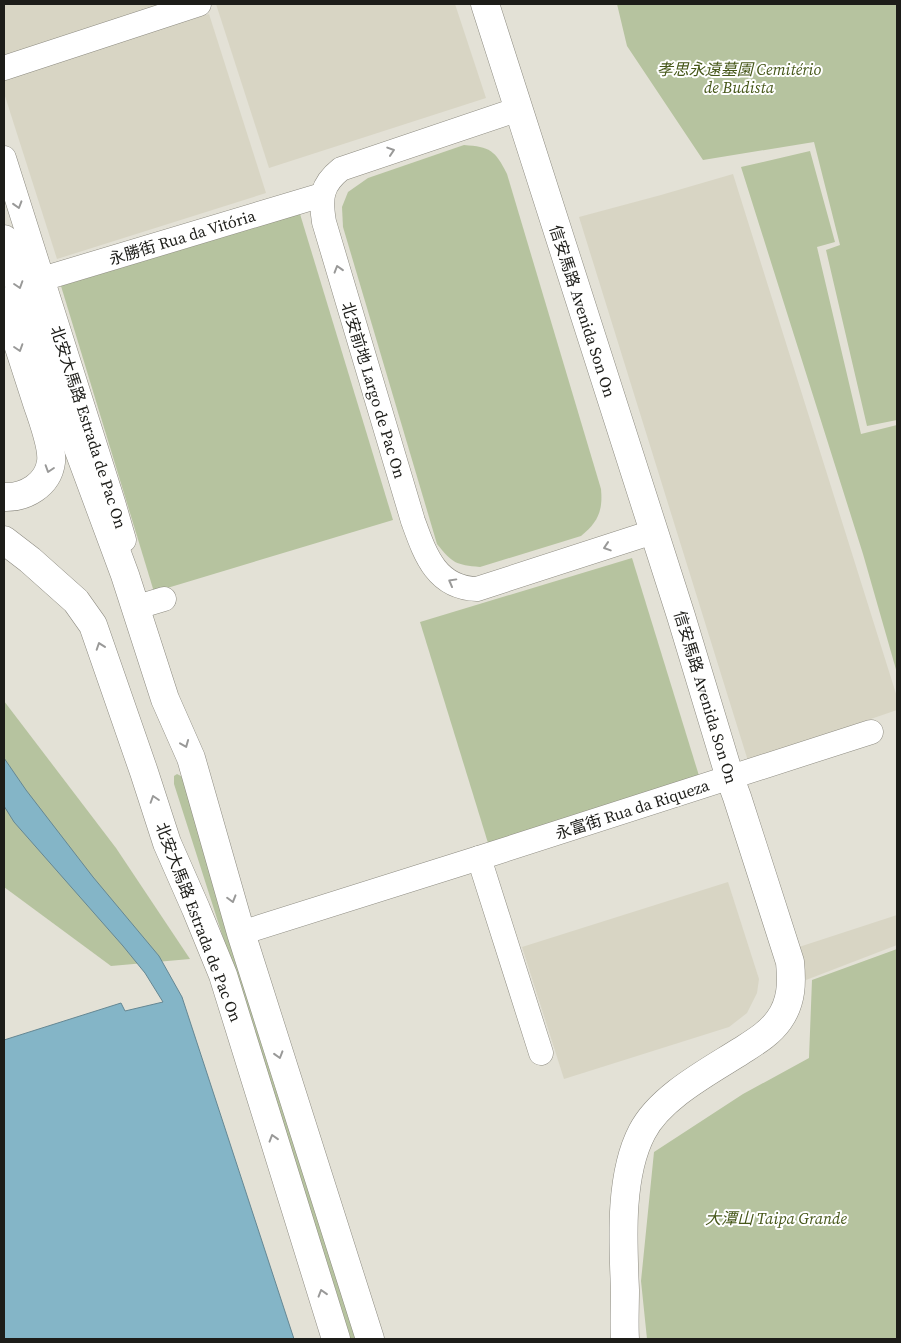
<svg xmlns="http://www.w3.org/2000/svg" width="901" height="1343" viewBox="0 0 901 1343" font-family="'Source Serif 4','Noto Sans SC',serif">
	<style>
		.built { fill: #d8d5c4 }
		.green { fill: #b6c39f }
		.water { fill: #84b5c7; stroke: #658793 }
		.lines { fill: none; stroke-linecap: round; stroke-linejoin: round }
		.street-casing { stroke: #8d8b81; stroke-width: 25 }
		.secondary-casing { stroke: #8d8b81; stroke-width: 29 }
		.primary-casing { stroke: #8d8b81; stroke-width: 29 }
		.street { stroke: #fff; stroke-width: 24 }
		.secondary { stroke: #fff; stroke-width: 28 }
		.primary { stroke: #fff; stroke-width: 28 }
		.oneway { stroke: #999998 }
		.labels { text-anchor: middle; dominant-baseline: central; stroke-width: 4; stroke-linejoin: round; paint-order: stroke }
		.park-label { font-size: 16px; font-style: italic; fill: #465719; stroke: #fff }
		.street-label { font-size: 16px; fill: #1d1d19; stroke: #fff }
	</style>
	<rect width="100%" height="100%" fill="#e3e1d6"/>
	<!-- built -->
	<g class="built">
		<path d="M 4,4 L 173,4 L 4,57 Z"/>
		<path d="M 216,4 L 455,4 L 486,98 L 269,168 Z"/>
		<path d="M 209,14 L 266,193 L 57,259 L 4,93 L 4,78 Z"/>
		<path d="M 733,174 L 897,697 L 897,710 L 748,761 L 579,217 L 661,195 Z"/>
		<path d="M 728,882 L 759,979 L 757,993 L 747,1013 L 729,1027 L 564,1079 L 522,947 Z"/>
		<path d="M 897,915 L 897,945 L 806,980 L 799,947 Z"/>
	</g>
	<!-- green -->
	<g class="green">
		<path d="M 617,4 L 897,4 L 897,420 L 867,426 L 826,250 L 840,245 L 814,142 L 703,160 L 627,46 Z"/>
		<path d="M 464,145 C 490,147 495,150 507,174 L 601,489 C 603,511 598,522 581,536 L 480,567 C 456,565 452,563 437,544 L 343,227 L 342,207 L 348,192 L 368,178 Z"/>
		<path d="M 810,151 L 835,242 L 817,247 L 861,434 L 897,425 L 897,673 L 863,554 L 741,167 Z"/>
		<path d="M 300,214 L 393,520 L 154,592 L 61,286 Z"/>
		<path d="M 632,558 L 700,779 L 488,843 L 420,622 Z"/>
		<path d="M 4,701 L 116,848 L 190,959 L 111,966 L 4,887 Z"/>
		<path d="M 177,774 L 181,776 L 185,783 L 358,1339 L 350,1339 L 335,1288 L 174,784 L 174,776 Z"/>
		<path d="M 897,949 L 897,1339 L 647,1339 L 641,1281 L 654,1152 L 743,1094 L 809,1058 L 812,980 Z"/>
	</g>
	<!-- water -->
	<path class="water" d="M 4,758 L 26,790 L 93,877 L 159,956 L 182,997 L 294,1339 L 4,1339 L 4,1040 L 121,1003 L 125,1011 L 163,1002 L 145,973 L 123,946 L 14,822 L 4,806 Z"/>
	<g class="lines">
		<!-- street casing -->
		<g class="street-casing">
			<g id="street">
				<path d="M 4,68 L 199,4"/>
				<path d="M 519,109 L 341,169 C 321,185 320,198 324,222 L 413,521 C 425,554 436,588 477,589 L 653,532"/>
				<path d="M 4,158 L 113,502 L 124,540"/>
				<path d="M 42,279 L 322,195"/>
				<path d="M 144,605 L 164,599"/>
				<path d="M 479,858 L 541,1053"/>
				<path d="M 241,933 L 479,858 L 871,732"/>
			</g>
		</g>
		<!-- secondary casing -->
		<g class="secondary-casing">
			<path id="secondary" d="M 485,4 L 681,616 L 730,778 L 737,797 L 790,962 C 792,982 792,1002 779,1020 C 769,1034 755,1042 741,1051 C 708,1072 660,1097 642,1132 C 619,1176 623,1242 625,1290 C 625,1306 624,1323 625,1339"/>
		</g>
		<!-- primary casing -->
		<g class="primary-casing">
			<g id="primary">
				<path d="M 4,239 L 35,332 L 125,575 L 165,699 L 191,758 L 241,933 L 370,1339"/>
				<path d="M 4,301 C 15,335 26,369 37,403 C 42,417 53,448 51,462 C 48,485 25,498 4,497"/>
				<path d="M 4,540 L 30,560 L 76,601 L 93,625 L 144,772 L 167,843 L 196,909 L 223,975 L 336,1339"/>
			</g>
		</g>
		<!-- street -->
		<use href="#street" class="street"/>
		<!-- secondary -->
		<use href="#secondary" class="secondary"/>
		<!-- primary -->
		<use href="#primary" class="primary"/>
	</g>
	<!-- one-way arrows -->
	<defs><path id="oneway-chevron" d="M-2-3.5L2.5 0L-2 3.5" fill="none" stroke-width="1.6" stroke-linecap="round" stroke-linejoin="round" transform="scale(1.25)"/></defs>
	<g class="oneway">
		<use href="#oneway-chevron" transform="translate(391 151) rotate(-18)"/>
		<use href="#oneway-chevron" transform="translate(18 205) rotate(73)"/>
		<use href="#oneway-chevron" transform="translate(338 269) rotate(-107)"/>
		<use href="#oneway-chevron" transform="translate(19 285) rotate(72)"/>
		<use href="#oneway-chevron" transform="translate(19 348) rotate(72)"/>
		<use href="#oneway-chevron" transform="translate(49 469) rotate(108)"/>
		<use href="#oneway-chevron" transform="translate(607 547) rotate(162)"/>
		<use href="#oneway-chevron" transform="translate(452 582) rotate(-151)"/>
		<use href="#oneway-chevron" transform="translate(100 646) rotate(-109)"/>
		<use href="#oneway-chevron" transform="translate(185 744) rotate(68)"/>
		<use href="#oneway-chevron" transform="translate(154 799) rotate(-108)"/>
		<use href="#oneway-chevron" transform="translate(232 899) rotate(74)"/>
		<use href="#oneway-chevron" transform="translate(279 1055) rotate(73)"/>
		<use href="#oneway-chevron" transform="translate(273 1138) rotate(-107)"/>
		<use href="#oneway-chevron" transform="translate(322 1293) rotate(-107)"/>
	</g>
	<g class="labels">
		<!-- park labels -->
		<g class="park-label">
			<text x="739" y="69">孝思永遠墓園 Cemitério<tspan x="739" dy="18">de Budista</tspan></text>
			<text x="776" y="1218">大潭山 Taipa Grande</text>
		</g>
		<!-- street labels -->
		<g class="street-label">
			<text transform="translate(182 237) rotate(-17)">永勝街 Rua da Vitória</text>
			<text transform="translate(583 311) rotate(72)">信安馬路 Avenida Son On</text>
			<text transform="translate(374 390) rotate(73)">北安前地 Largo de Pac On</text>
			<text transform="translate(89 427) rotate(72)">北安大馬路 Estrada de Pac On</text>
			<text transform="translate(706 697) rotate(73)">信安馬路 Avenida Son On</text>
			<text transform="translate(632 809) rotate(-18)">永富街 Rua da Riqueza</text>
			<text transform="translate(199 922) rotate(69)">北安大馬路 Estrada de Pac On</text>
		</g>
	</g>
	<!-- border -->
	<rect width="901" height="1343" fill="none" stroke="#1d1d19" stroke-width="10"/>
</svg>
